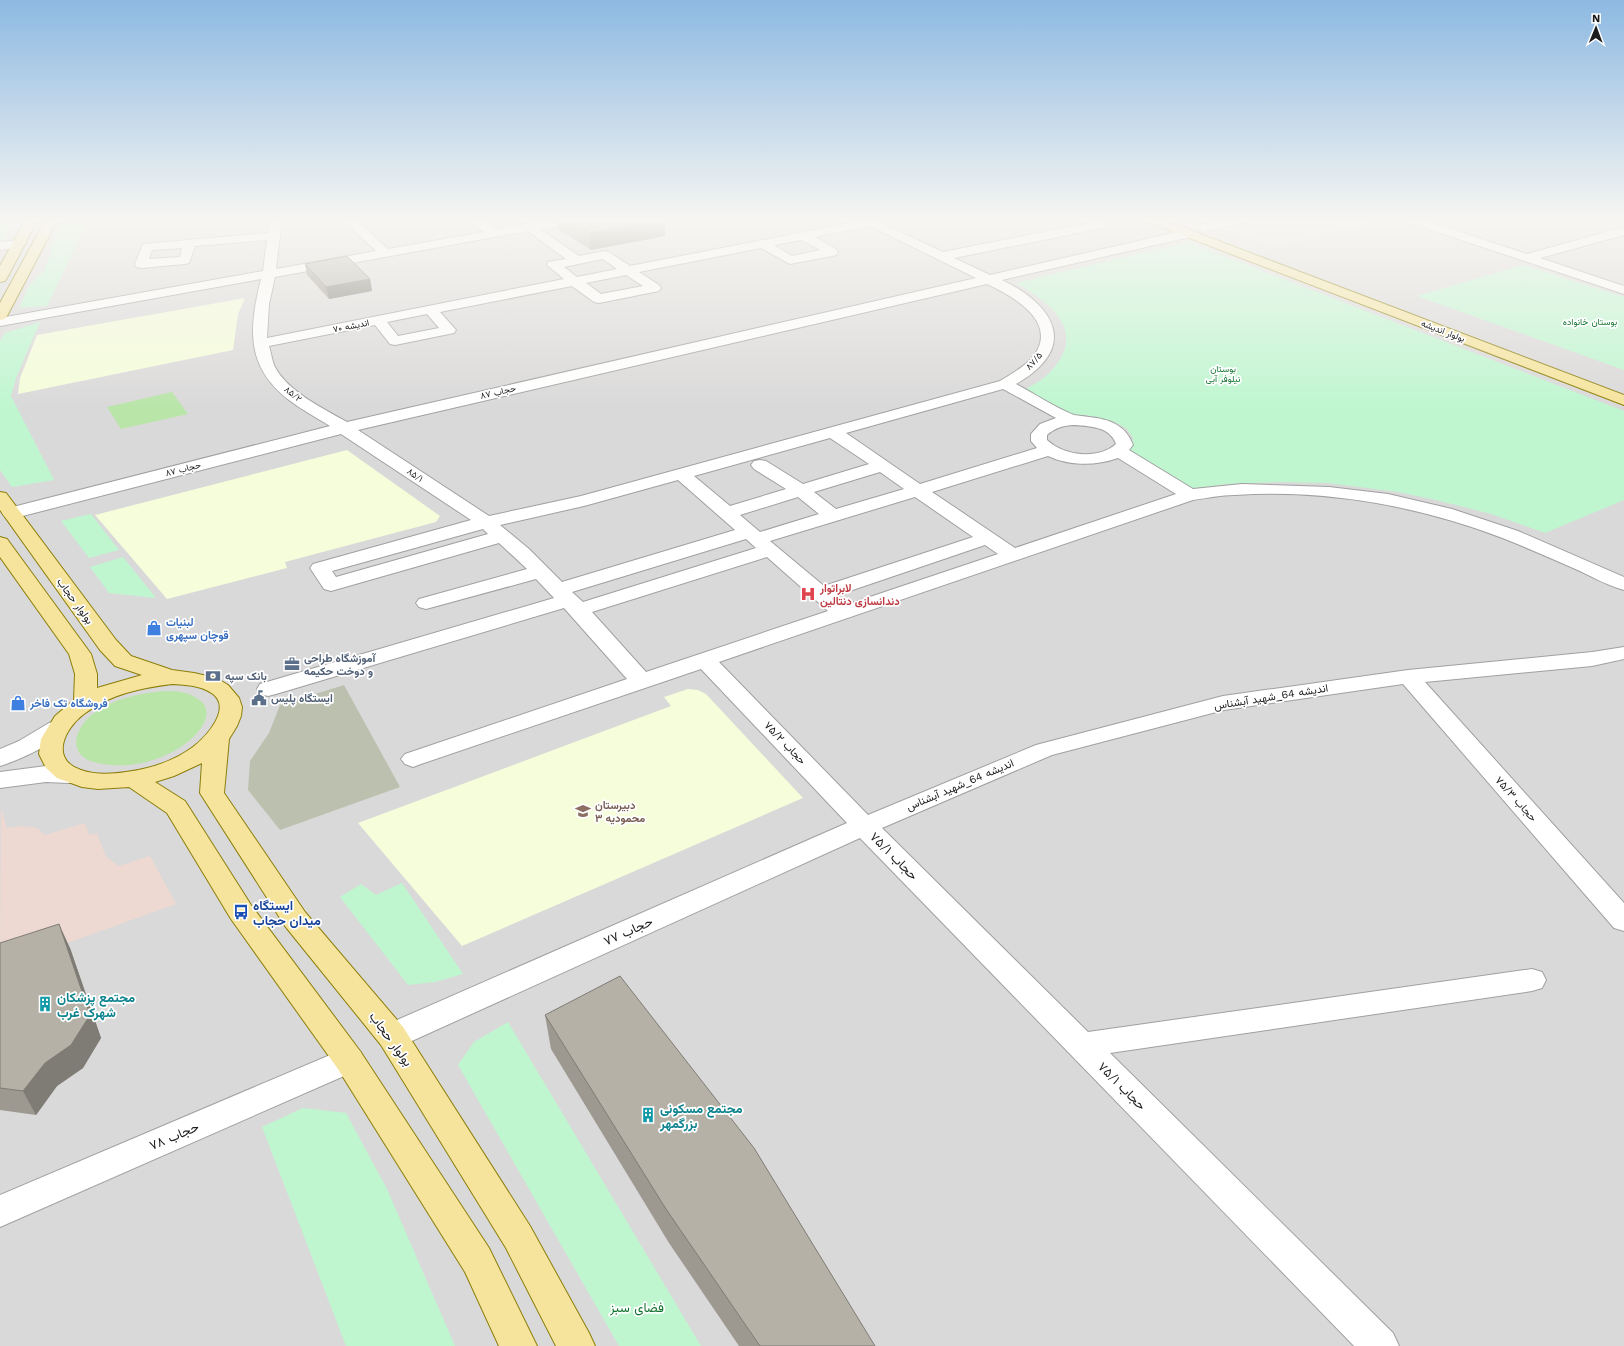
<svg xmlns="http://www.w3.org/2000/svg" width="1624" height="1346" viewBox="0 0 1624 1346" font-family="'Work Sans',Vazirmatn,sans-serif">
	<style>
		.residential { fill: #dad9d9 }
		.commercial { fill: #edd9d1 }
		.education { fill: #f5fdda }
		.construction { fill: #bcc0ae }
		.grass { fill: #b9e5a9 }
		.park { fill: #bff6d0 }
		.parking { fill: #e4e4e4 }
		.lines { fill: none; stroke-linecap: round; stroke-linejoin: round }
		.minor-casing { stroke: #a0a0a0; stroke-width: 2 }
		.major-casing { stroke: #8b7e08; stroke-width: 2 }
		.minor { fill: #fff; fill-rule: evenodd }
		.major { fill: #f6e49d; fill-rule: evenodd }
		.wall { fill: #9d9890 }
		.shaded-wall { fill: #7f7c75 }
		.building { fill: #b6b1a7; stroke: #7f7c75 }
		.labels { text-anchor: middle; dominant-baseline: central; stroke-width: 3.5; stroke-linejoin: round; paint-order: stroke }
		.far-park-label { font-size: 9px; fill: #11722f; stroke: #fff }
		.far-street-label { font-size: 9px; fill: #1c1c1c; stroke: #fff }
		.health-label { font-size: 11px; font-weight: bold; fill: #be3a42; stroke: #fff; text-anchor: start }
		.street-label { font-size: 11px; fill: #1c1c1c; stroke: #fff }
		.shop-label { font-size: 11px; font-weight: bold; fill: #366cbe; stroke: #fff; text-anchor: start }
		.service-label { font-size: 11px; font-weight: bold; fill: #4e5e75; stroke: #fff; text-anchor: start }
		.education-label { font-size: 11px; font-weight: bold; fill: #785e54; stroke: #fff; text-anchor: start }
		.near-street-label { font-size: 13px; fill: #1c1c1c; stroke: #fff }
		.near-transit-label { font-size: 13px; font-weight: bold; fill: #164399; stroke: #fff; text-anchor: start }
		.near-culture-label { font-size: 13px; font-weight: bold; fill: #0d838f; stroke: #fff; text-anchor: start }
		.near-park-label { font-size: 13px; fill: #11722f; stroke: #fff }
	</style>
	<rect width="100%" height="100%" fill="#edebe2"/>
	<!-- residential -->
	<rect class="residential" x="0" y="219" width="1624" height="1127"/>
	<!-- commercial -->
	<path class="commercial" d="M 1,808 L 7,828 L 21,826 L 37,828 L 45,835 L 85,823 L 89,835 L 97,833 L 106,857 L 119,866 L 150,856 L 176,904 L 0,967 Z"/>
	<!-- education -->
	<g class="education">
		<path d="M 245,298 L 238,314 L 233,350 L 18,394 L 20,378 L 37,335 Z"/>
		<path d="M 347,450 L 440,516 L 436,522 L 285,562 L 287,568 L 167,599 L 95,515 Z"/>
		<path d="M 688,689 L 698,690 L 706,694 L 803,798 L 462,946 L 358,823 L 671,706 L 664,697 Z"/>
	</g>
	<!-- construction -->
	<path class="construction" d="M 344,685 L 400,787 L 280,830 L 248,790 L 250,761 L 269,733 L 280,705 Z"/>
	<!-- grass -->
	<g class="grass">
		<path d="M 172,392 L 188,414 L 121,429 L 107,407 Z"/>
		<path d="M 164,691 C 173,691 183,691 191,695 C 228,711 190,744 170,753 C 152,762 131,767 111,765 C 100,764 87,762 80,754 C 75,746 75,739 79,731 C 92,703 136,693 164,691 Z"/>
	</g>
	<!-- park -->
	<g class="park">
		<path d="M 0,219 L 17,219 L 2,242 L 0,242 Z"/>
		<path d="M 65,219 L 89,219 L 47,306 L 19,308 L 29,286 L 44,271 L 51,253 L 51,246 Z"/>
		<path d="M 1188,242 L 1624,411 L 1624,500 L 1545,533 L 1491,514 L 1436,500 L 1398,492 L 1328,483 L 1276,482 L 1227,484 L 1190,489 L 1126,451 L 1131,447 L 1133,438 L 1127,429 L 1113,421 L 1085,415 L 1065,415 L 1024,390 C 1032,385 1041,381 1047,375 C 1090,334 1053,304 1016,283 Z"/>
		<path d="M 1523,265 L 1624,297 L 1624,370 L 1417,296 Z"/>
		<path d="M 40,322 L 16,378 L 11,396 L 54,480 L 12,487 L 0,470 L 0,341 L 5,333 Z"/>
		<path d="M 91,514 L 119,550 L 89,558 L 61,521 Z"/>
		<path d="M 123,557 L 156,598 L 109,593 L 90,567 Z"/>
		<path d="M 402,883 L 463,974 L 435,982 L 408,985 L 340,897 L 361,884 L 376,895 Z"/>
		<path d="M 508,1022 L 701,1346 L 619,1346 L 458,1065 L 474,1042 Z"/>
		<path d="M 303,1108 L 346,1113 L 387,1189 L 455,1346 L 346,1346 L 262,1127 Z"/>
	</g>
	<!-- parking -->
	<path class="parking" d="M 1265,219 L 1385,219 L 1386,220 L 1275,247 L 1226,229 Z"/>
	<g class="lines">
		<!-- minor casing -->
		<g class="minor-casing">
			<g id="minor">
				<path d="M 270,219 L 282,219 L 276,269 L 376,251 L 342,219 L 355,219 L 388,249 L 484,232 L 467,219 L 481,219 L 496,229 L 552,219 L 580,219 L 574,223 L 540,229 L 579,256 L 605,251 L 609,252 L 630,266 L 860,221 L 858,219 L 885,219 L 886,221 L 883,224 L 943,252 L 1089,223 L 1084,219 L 1101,219 L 1108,224 L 1106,227 L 1102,228 L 954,258 L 990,275 L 1186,230 L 1190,231 L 1192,234 L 1190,237 L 1002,280 C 1056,306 1079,348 1016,384 C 1035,394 1054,407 1074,415 C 1079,416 1084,416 1089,417 C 1109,419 1126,425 1133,445 L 1129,450 L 1193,489 L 1242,484 L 1329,487 L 1388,494 L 1452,509 L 1518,531 L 1624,577 L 1624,590 C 1609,586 1594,578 1580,571 C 1555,560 1530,549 1505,539 C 1420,506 1326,489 1235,495 C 1221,495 1207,498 1193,500 L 719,662 L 868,815 L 1036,745 L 1223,696 L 1408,670 L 1592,652 L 1624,647 L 1624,659 L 1592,666 L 1425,682 L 1624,903 L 1624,931 L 1614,928 L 1403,684 L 1224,710 L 1052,755 L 882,828 L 1088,1032 L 1532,969 L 1542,972 L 1546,980 L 1542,988 L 1532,991 L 1110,1053 L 1393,1333 L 1399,1346 L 1354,1346 L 860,838 L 403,1045 L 392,1048 L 381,1045 L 377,1036 L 381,1027 L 847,823 L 701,669 L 421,764 L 413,767 L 405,764 L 401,759 L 405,754 L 627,679 L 564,608 L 276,694 L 268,696 L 260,694 L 257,689 L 260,684 L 554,598 L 536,579 L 426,609 L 419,607 L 416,603 L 419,599 L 527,569 L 499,543 L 331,591 L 324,589 L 310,568 L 313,564 L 471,520 L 341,434 L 11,519 L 5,517 L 2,513 L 5,509 L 330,426 C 317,418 302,410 289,400 C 245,366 249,328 261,279 L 0,326 L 0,318 L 263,271 L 267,240 L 195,246 L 189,263 L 185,264 L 141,268 L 136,267 L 135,264 L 143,244 L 268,233 ZM 870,226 L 976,278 L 347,422 C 324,409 287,391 275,367 C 272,361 271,352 269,346 L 375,325 L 390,344 L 395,345 L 454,333 L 456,330 L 440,312 L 572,286 L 594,302 L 599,303 L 659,291 L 661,288 L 659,285 L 639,272 L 761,248 L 790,264 L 832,256 L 836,255 L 838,252 L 836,249 L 815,237 ZM 528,231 L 566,259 L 548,262 L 547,265 L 564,279 L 267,338 L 269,304 L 275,277 ZM 802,240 L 820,250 L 792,256 L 774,245 ZM 182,248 L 180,257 L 149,259 L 152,250 ZM 603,259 L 617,269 L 577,277 L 564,267 ZM 626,275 L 643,286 L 601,294 L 586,283 ZM 987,284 C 1013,296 1061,323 1032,358 C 1023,368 1011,374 1000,381 L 581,496 L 489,516 L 358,430 ZM 427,314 L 439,328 L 398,336 L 387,322 ZM 1003,389 L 1056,418 L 1040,424 L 1031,434 L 1031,441 L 1037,448 L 920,484 L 846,433 ZM 1072,425 C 1088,426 1110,426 1116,444 C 1098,460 1064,456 1047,440 L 1047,435 C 1055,428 1062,426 1072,425 ZM 830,438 L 869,464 L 803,484 L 766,461 L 760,460 L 754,461 L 751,465 L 754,469 L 786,489 L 730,506 L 694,476 ZM 1048,456 C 1069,466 1096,466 1118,458 L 1176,494 L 1015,548 L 932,492 ZM 880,472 L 904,489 L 836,509 L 814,492 ZM 678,480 L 735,530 L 562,582 L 529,549 L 500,525 L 584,506 ZM 798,497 L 819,514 L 760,532 L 740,515 ZM 915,497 L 973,537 L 824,586 L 770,541 ZM 483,529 L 488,534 L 336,577 L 332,571 ZM 746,539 L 756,548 L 583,602 L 572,592 ZM 985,545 L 998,554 L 846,605 L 835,596 ZM 767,557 L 828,611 L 646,672 L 592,612 Z"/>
				<path d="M 1226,219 L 1250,219 L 1248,221 L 1204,232 L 1200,231 L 1198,228 L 1200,225 Z"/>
				<path d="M 1402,219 L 1421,219 L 1527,254 L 1624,227 L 1624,235 L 1540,258 L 1624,286 L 1624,294 L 1404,221 Z"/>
				<path d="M 19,240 L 23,241 L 25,244 L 23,247 L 0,250 L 0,242 Z"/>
				<path d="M 57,721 L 65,723 L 69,728 C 59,742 17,761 0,766 L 0,749 L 19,741 L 49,723 Z"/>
				<path d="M 46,766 L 69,767 L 78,769 L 81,775 L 78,781 L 69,783 L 46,782 L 0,788 L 0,772 Z"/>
				<path d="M 349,1047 L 360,1051 L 364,1060 L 360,1069 L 0,1227 L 0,1195 Z"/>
			</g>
		</g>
		<!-- major casing -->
		<g class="major-casing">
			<g id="major">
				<path d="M 26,219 L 38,219 L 7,278 L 5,281 L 0,282 L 0,266 Z"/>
				<path d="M 46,219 L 58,219 L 7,316 L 5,319 L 0,320 L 0,303 Z"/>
				<path d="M 1143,219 L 1161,219 L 1624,395 L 1624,405 L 1145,221 Z"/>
				<path d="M 0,492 L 6,493 L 116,640 L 131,656 L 172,670 L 194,673 L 216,678 L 228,685 L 239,698 L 242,707 L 241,716 L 237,726 L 229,739 L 224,793 L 305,912 L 403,1027 L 530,1226 L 589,1333 L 595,1346 L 556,1346 L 506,1248 L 381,1045 L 285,926 L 200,793 L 202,763 L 174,776 L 155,782 L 185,801 L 251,905 L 360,1051 L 489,1248 L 537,1346 L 499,1346 L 465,1272 L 338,1069 L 231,919 L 167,813 L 129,787 L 98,789 L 82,787 L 57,778 L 46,768 L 39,754 L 41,739 L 55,716 L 74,700 L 75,674 L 69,654 L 0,557 L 0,537 L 7,539 L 91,654 L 97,674 L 97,688 L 142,675 L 115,666 L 100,650 L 0,510 ZM 172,684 C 186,685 201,685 213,694 C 232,709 206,737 193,747 C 174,761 150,769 126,772 C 112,774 94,775 81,770 C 49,759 65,728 84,714 C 110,694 141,688 172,684 Z"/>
			</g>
		</g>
		<!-- minor -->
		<use href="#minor" class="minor"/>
		<!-- major -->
		<use href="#major" class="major"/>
	</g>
	<!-- wall -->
	<g class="wall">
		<path d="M 557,219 L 664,219 L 665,236 L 591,250 L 558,229 Z"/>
		<path d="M 305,264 L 370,279 L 372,291 L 329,299 L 307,275 Z"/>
		<path d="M 0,943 L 70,948 L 101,1038 L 83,1068 L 57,1086 L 36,1115 L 0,1110 Z"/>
		<path d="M 545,1015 L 875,1346 L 739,1346 L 669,1243 L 551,1049 Z"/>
	</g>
	<!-- shaded-wall -->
	<g class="shaded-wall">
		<path d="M 658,219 L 664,219 L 665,236 L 591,250 L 589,233 Z"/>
		<path d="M 370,279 L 372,291 L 329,299 L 326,287 Z"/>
		<path d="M 59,924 L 70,948 L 101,1038 L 83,1068 L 57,1086 L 36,1115 L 23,1091 Z"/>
	</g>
	<!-- building -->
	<g class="building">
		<path d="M 568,219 L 658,219 L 589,233 Z"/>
		<path d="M 347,256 L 370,279 L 326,287 L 305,264 Z"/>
		<path d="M 59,924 L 90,1015 L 71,1045 L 45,1063 L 23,1091 L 0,1088 L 0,943 Z"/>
		<path d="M 620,976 L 754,1148 L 875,1346 L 760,1346 L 666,1209 L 545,1015 Z"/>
	</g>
	<!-- sky -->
	<linearGradient id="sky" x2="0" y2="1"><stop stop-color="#8db9e2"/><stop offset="0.54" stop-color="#f7f6f2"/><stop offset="1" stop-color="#f7f6f2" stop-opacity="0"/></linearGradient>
	<rect width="1624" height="408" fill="url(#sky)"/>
	<!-- icons -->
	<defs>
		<g id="hospital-bare" transform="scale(1.2)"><path d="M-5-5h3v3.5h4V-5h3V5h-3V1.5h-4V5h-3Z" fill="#e0444e" stroke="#fff" stroke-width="2.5" paint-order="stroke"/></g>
		<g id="shop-bare" transform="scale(1.2)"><path d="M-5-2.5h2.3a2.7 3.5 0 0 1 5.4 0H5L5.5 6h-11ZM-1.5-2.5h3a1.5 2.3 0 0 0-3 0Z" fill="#3f7fe0" stroke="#fff" stroke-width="2.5" paint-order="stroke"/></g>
		<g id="office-bare" transform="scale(1.2)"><path d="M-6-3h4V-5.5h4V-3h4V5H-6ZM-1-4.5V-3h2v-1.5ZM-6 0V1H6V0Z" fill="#5c6f8a" stroke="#fff" stroke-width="2.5" paint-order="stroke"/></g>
		<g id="bank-bare" transform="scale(1.2)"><path d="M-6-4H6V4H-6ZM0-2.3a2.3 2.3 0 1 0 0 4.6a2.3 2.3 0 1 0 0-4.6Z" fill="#5c6f8a" stroke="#fff" stroke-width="2.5" paint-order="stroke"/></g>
		<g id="civic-bare" transform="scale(1.2)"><path d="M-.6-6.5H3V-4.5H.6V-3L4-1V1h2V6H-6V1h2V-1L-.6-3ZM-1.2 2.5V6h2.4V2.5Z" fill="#5c6f8a" stroke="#fff" stroke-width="2.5" paint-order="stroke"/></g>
		<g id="school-bare" transform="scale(1.2)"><path d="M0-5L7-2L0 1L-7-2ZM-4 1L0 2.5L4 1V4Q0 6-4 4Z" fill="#8d6e63" stroke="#fff" stroke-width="2.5" paint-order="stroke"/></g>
		<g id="bus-bare" transform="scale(1.2)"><path d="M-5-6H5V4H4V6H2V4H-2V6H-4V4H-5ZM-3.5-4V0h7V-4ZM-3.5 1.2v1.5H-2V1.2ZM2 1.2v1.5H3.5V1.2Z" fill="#1a4fb4" stroke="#fff" stroke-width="2.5" paint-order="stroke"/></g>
		<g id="building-bare" transform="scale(1.2)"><path d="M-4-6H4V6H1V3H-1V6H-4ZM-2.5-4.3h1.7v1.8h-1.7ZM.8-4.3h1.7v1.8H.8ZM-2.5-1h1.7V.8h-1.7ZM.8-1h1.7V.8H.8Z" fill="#0f9aa8" stroke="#fff" stroke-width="2.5" paint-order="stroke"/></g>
	</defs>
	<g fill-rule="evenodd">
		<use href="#hospital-bare" x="808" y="594"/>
		<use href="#shop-bare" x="154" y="628"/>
		<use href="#office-bare" x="292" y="664"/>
		<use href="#bank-bare" x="213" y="676"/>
		<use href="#civic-bare" x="259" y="698"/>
		<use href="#shop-bare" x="18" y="703"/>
		<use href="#school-bare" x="583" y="811"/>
		<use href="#bus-bare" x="241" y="912"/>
		<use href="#building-bare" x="45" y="1004"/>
		<use href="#building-bare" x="648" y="1115"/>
	</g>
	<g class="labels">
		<!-- far-park labels -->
		<g class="far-park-label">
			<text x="1590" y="322">بوستان خانواده</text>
			<text x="1223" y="369">بوستان<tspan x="1223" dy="10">نیلوفر آبی</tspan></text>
		</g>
		<!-- far-street labels -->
		<g class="far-street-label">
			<text transform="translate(351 326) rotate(-11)">اندیشه ۷۰</text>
			<text transform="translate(1443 331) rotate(21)">بولوار اندیشه</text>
			<text transform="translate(1034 361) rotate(-48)">۸۷/۵</text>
			<text transform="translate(498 392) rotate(-13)">حجاب ۸۷</text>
			<text transform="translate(293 394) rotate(38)">۸۵/۲</text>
			<text transform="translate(183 469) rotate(-14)">حجاب ۸۷</text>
			<text transform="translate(415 475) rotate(34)">۸۵/۱</text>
		</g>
		<!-- health labels -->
		<g class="health-label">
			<text x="820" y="588">لابراتوار<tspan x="820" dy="13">دندانسازی دنتالین</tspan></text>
		</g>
		<!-- street labels -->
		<g class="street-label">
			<text transform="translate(75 601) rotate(54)">بولوار حجاب</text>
			<text transform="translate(1271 697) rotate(-9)">اندیشه 64_شهید آبشناس</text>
			<text transform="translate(785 743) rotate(46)">حجاب ۷۵/۲</text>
			<text transform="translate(960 785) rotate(-23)">اندیشه 64_شهید آبشناس</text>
			<text transform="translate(1516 799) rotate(48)">حجاب ۷۵/۳</text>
		</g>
		<!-- shop labels -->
		<g class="shop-label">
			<text x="166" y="622">لبنیات<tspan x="166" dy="13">قوچان سپهری</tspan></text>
			<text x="30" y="703">فروشگاه تک فاخر</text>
		</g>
		<!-- service labels -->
		<g class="service-label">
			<text x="304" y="658">آموزشگاه طراحی<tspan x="304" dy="13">و دوخت حکیمه</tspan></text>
			<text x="225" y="676">بانک سپه</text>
			<text x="271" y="698">ایستگاه پلیس</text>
		</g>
		<!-- education labels -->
		<g class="education-label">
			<text x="595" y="805">دبیرستان<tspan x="595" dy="13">محمودیه ۳</tspan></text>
		</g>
		<!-- near-street labels -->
		<g class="near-street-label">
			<text transform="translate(894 856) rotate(45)">حجاب ۷۵/۱</text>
			<text transform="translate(628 931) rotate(-24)">حجاب ۷۷</text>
			<text transform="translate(391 1039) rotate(54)">بولوار حجاب</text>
			<text transform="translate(1122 1086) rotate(45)">حجاب ۷۵/۱</text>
			<text transform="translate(174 1136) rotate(-23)">حجاب ۷۸</text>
		</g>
		<!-- near-transit labels -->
		<g class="near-transit-label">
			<text x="253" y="905">ایستگاه<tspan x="253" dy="15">میدان حجاب</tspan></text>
		</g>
		<!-- near-culture labels -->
		<g class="near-culture-label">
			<text x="57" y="997">مجتمع پزشکان<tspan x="57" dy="15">شهرک غرب</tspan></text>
			<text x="660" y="1108">مجتمع مسکونی<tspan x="660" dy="15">بزرگمهر</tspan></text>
		</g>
		<!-- near-park labels -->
		<g class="near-park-label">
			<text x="637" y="1307">فضای سبز</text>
		</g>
	</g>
	<!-- north arrow -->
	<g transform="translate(1596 28) rotate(1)" stroke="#ffffff" stroke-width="3" paint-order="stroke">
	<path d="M0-3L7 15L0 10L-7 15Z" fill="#1c1c1c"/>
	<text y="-6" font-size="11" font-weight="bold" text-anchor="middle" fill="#1c1c1c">N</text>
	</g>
</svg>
